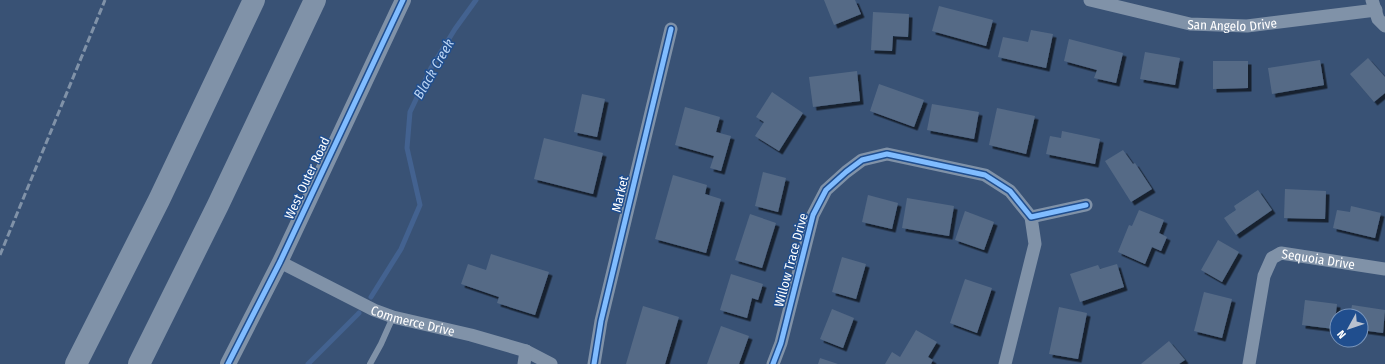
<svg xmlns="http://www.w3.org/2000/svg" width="1385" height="364" viewBox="0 0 1385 364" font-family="'Fira Sans Condensed',sans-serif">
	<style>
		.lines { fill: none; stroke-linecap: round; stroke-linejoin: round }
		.stream { stroke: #436290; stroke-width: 5 }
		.building { fill: #556a86; filter: url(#shadow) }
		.service { stroke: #8092a8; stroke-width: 6 }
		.minor { stroke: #8092a8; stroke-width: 13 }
		.tertiary { stroke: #8092a8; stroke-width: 16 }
		.motorway { stroke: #8092a8; stroke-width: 22 }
		.rail { stroke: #8092a8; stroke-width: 3; stroke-dasharray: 7 3; stroke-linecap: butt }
		.cycleway-casing { stroke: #204e8e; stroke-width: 8 }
		.cycleway { stroke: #80bcff; stroke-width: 5 }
		.labels { text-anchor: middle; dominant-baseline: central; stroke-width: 3; stroke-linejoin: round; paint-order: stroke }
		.street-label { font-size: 13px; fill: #fff; stroke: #204e8e }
		.water-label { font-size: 14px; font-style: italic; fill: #bbd4f3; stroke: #204e8e }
	</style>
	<defs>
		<filter id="shadow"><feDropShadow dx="3.5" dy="3.5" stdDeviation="0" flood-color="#0009"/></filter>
	</defs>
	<rect width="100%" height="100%" fill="#395275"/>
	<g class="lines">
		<!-- stream -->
		<g class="stream">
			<path d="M 371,297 L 401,249 L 420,205 L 407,148 L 410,112 L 431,68 L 455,29 L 476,0"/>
			<path d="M 308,364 L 359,313"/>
		</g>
	</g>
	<!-- building -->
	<g class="building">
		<path d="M 824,0 L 855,0 L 861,14 L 834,25 Z"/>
		<path d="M 939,6 L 993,20 L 986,46 L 932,31 Z"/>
		<path d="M 873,12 L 909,14 L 908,37 L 893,36 L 892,51 L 871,50 Z"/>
		<path d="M 1031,30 L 1053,34 L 1046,68 L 998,57 L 1003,37 L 1028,42 Z"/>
		<path d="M 1069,39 L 1123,53 L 1116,83 L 1094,78 L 1097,70 L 1064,61 Z"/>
		<path d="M 1145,52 L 1180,58 L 1175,85 L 1140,79 Z"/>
		<path d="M 1368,58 L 1385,77 L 1385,93 L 1374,102 L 1350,74 Z"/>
		<path d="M 1320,60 L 1324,85 L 1272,94 L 1268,68 Z"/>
		<path d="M 1213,61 L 1248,61 L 1248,88 L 1213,89 Z"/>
		<path d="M 857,71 L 860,101 L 813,107 L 809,77 Z"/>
		<path d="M 879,84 L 924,100 L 914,127 L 870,111 Z"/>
		<path d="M 772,92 L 803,113 L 779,151 L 755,136 L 764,122 L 756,117 Z"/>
		<path d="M 582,94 L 605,99 L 597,137 L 574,132 Z"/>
		<path d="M 932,104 L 979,112 L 974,139 L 927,130 Z"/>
		<path d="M 685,107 L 720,117 L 716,132 L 731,136 L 721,171 L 710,168 L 714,156 L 675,145 Z"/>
		<path d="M 997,108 L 1035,116 L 1026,154 L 989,145 Z"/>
		<path d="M 1062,131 L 1100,139 L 1095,164 L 1046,154 L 1050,136 L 1061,138 Z"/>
		<path d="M 544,138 L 603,153 L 593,194 L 534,179 Z"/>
		<path d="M 1123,150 L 1133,164 L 1135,163 L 1152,189 L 1131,202 L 1105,161 Z"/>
		<path d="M 763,172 L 786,178 L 778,212 L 755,206 Z"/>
		<path d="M 673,175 L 707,185 L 705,194 L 721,199 L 706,253 L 655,239 Z"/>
		<path d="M 1285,189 L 1326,191 L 1325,219 L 1284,218 Z"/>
		<path d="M 1258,190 L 1272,210 L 1236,235 L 1224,218 L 1236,210 L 1234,206 Z"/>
		<path d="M 868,195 L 898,203 L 892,229 L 862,222 Z"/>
		<path d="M 907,198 L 954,206 L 949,236 L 902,228 Z"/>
		<path d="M 1351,206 L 1381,213 L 1375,238 L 1333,228 L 1337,210 L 1350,212 Z"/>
		<path d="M 1139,210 L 1164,220 L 1159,233 L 1167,237 L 1161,251 L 1152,247 L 1145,264 L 1118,252 L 1129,225 L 1132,226 Z"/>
		<path d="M 965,211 L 994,222 L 984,250 L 955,240 Z"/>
		<path d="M 750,214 L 776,223 L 762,268 L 735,260 Z"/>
		<path d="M 1218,240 L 1239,252 L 1222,282 L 1201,270 Z"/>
		<path d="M 491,254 L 549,272 L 535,315 L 497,303 L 499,297 L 461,284 L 468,264 L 486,270 Z"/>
		<path d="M 842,257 L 866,264 L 856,299 L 832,292 Z"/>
		<path d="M 1117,264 L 1124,287 L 1080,302 L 1070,274 L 1098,265 L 1100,269 Z"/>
		<path d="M 731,274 L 763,284 L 758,300 L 752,298 L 747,318 L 720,310 Z"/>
		<path d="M 965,279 L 992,288 L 977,333 L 950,323 Z"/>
		<path d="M 1204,292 L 1232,299 L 1222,338 L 1194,331 Z"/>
		<path d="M 1305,300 L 1337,304 L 1334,329 L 1302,325 Z"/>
		<path d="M 1352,305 L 1385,310 L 1383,333 L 1361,330 L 1361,316 L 1350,316 Z"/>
		<path d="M 643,306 L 679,317 L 665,364 L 626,364 Z"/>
		<path d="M 1059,307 L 1087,313 L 1078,359 L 1049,354 Z"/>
		<path d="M 832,309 L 854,318 L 843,348 L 820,339 Z"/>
		<path d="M 721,326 L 749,336 L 739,364 L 707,364 Z"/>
		<path d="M 916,330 L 937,342 L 928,357 L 933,360 L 931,364 L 885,364 L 892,352 L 900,357 Z"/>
		<path d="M 1169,341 L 1185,360 L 1179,364 L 1141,364 Z"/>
		<path d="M 820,358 L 838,364 L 818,364 Z"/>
	</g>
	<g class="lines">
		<!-- service -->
		<path class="service" d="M 370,364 L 381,344 L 393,317"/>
		<!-- minor -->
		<g class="minor">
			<path id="s1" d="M 1090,0 L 1190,24 L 1247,26 L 1376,10"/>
			<path d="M 1372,0 L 1378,19 L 1385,26"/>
			<path id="s2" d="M 280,262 L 374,310 L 393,317 L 471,335 L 526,351 L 551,364"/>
			<path d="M 524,364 L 526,351"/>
			<path d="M 594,364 L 601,321 L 671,29"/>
			<path d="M 773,364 L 781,343 L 813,215 L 826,190 L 846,172 L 862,160 L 887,154 L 985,175 L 1010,191 L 1031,217 L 1086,205"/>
			<path d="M 1005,364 L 1035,244 L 1031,217"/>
			<path id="s3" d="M 1249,364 L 1264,276 L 1272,258 L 1281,253 L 1385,269"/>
		</g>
		<!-- tertiary -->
		<path class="tertiary" d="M 228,364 L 280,262 L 403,0"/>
		<!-- motorway -->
		<g class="motorway">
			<path d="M 76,364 L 159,200 L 254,0"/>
			<path d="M 139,364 L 218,205 L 315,0"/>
		</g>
		<!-- rail -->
		<path class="rail" d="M 0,255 L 105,0"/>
		<!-- cycleway casing -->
		<g class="cycleway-casing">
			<g id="cycleway">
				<path d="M 228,364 L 280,262 L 403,0"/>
				<path d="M 594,364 L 601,321 L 671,29"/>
				<path d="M 773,364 L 781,343 L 813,215 L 826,190 L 846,172 L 862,160 L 887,154 L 985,175 L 1010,191 L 1031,217 L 1086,205"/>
			</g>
		</g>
		<!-- cycleway -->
		<use href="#cycleway" class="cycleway"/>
	</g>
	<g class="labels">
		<!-- street labels -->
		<g class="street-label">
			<text stroke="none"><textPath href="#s1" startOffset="145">San Angelo Drive</textPath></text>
			<text transform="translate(307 178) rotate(-65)">West Outer Road</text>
			<text transform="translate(620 194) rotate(-77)">Market</text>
			<text transform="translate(791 260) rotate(-75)">Willow Trace Drive</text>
			<text stroke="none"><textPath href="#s3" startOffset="157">Sequoia Drive</textPath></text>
			<text stroke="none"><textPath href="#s2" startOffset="146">Commerce Drive</textPath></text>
		</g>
		<!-- water labels -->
		<g class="water-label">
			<text transform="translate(434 69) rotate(-60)">Black Creek</text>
		</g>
	</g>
	<!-- north arrow -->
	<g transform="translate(1349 328) rotate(230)"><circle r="19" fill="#204e8e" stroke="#7995bb"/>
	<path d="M0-3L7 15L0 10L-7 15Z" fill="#bac2cf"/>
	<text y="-6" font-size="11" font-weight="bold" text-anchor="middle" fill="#ffffff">N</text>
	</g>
</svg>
